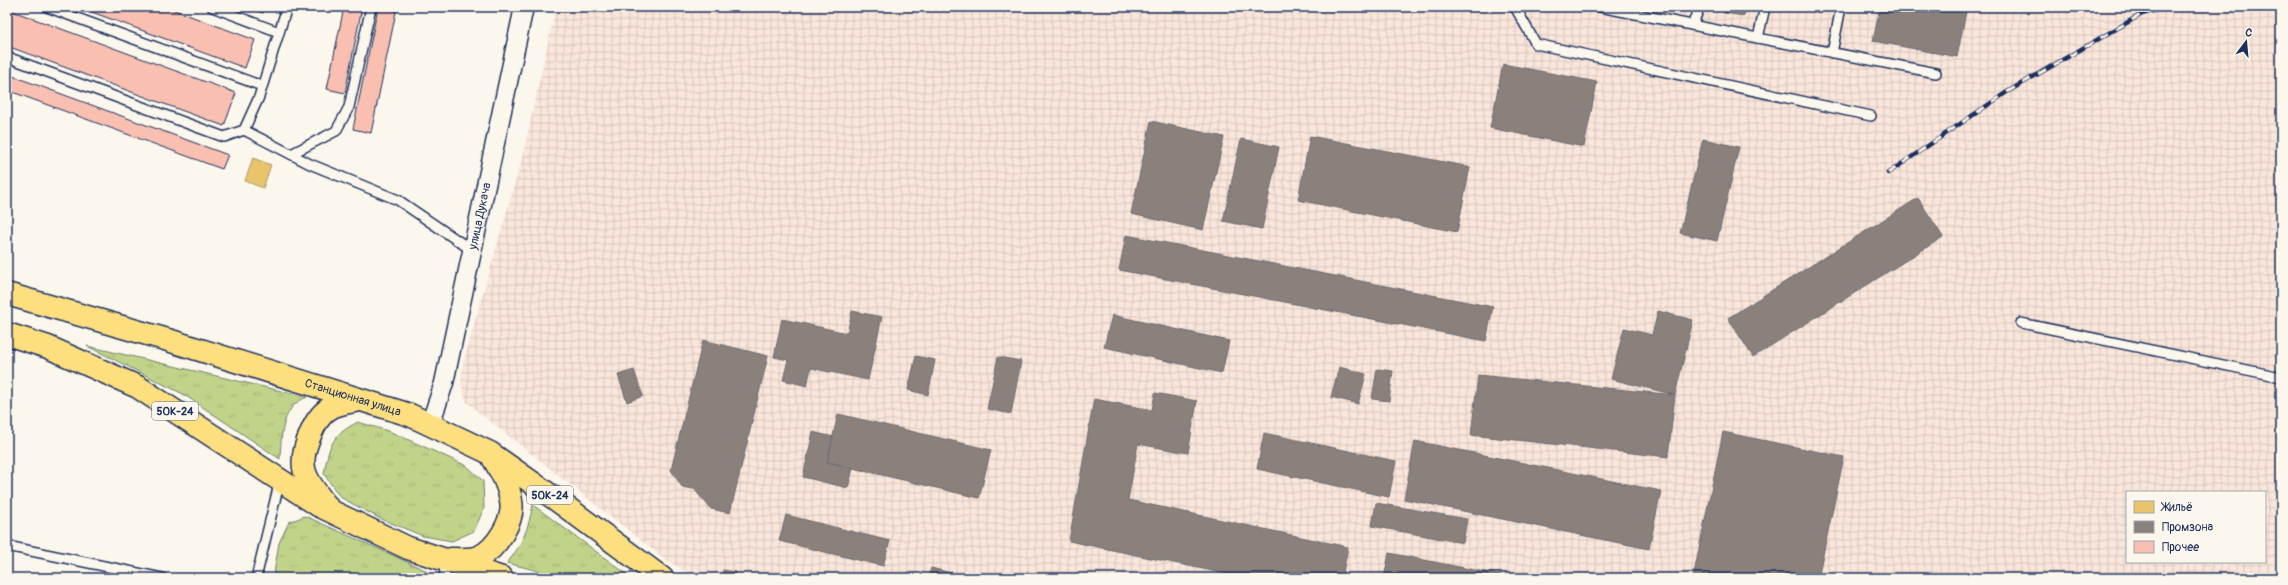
<svg xmlns="http://www.w3.org/2000/svg" width="2288" height="585" viewBox="0 0 2288 585" font-family="Pangolin,sans-serif">
	<style>
		.industrial { fill: url(#industrial-grid); fill-rule: evenodd }
		.grass { fill: url(#grass-tufts); stroke: #6e8173 }
		.homes { fill: #e9c46a; stroke: #ab9766 }
		.industry { fill: #8a817c; stroke: #696873 }
		.building { fill: #f9bfb1; stroke: #1b2f5e }
		.lines { fill: none; stroke-linecap: round; stroke-linejoin: round }
		.service-casing { stroke: #1b2f5e; stroke-width: 12 }
		.minor-casing { stroke: #1b2f5e; stroke-width: 21 }
		.primary-casing { stroke: #1b2f5e; stroke-width: 25 }
		.service { stroke: #fbf7ec; stroke-width: 9 }
		.minor { stroke: #fbf7ec; stroke-width: 18 }
		.primary { stroke: #fedf80; stroke-width: 22 }
		.rail-casing { stroke: #1b2f5e; stroke-width: 4.5 }
		.rail { stroke: #fbf7ec; stroke-width: 3; stroke-dasharray: 9; stroke-linecap: butt }
		.labels { text-anchor: middle; dominant-baseline: central; stroke-width: 4; stroke-linejoin: round; paint-order: stroke }
		.shield { fill: #fbf7ec; stroke: #5e6b89; stroke-width: 1 }
		.shield-label { font-size: 11px; font-weight: bold; fill: #1b2f5e }
		.street-label { font-size: 12px; fill: #1b2f5e; stroke: #fbf7ec }
	</style>
	<defs>
		<pattern id="industrial-grid" width="8" height="8" patternUnits="userSpaceOnUse"><rect width="8" height="8" fill="#fae6da"/><path d="M0 4h8M4 0v8" fill="none" stroke="#d6c6be"/></pattern>
		<pattern id="grass-tufts" width="24" height="20" patternUnits="userSpaceOnUse"><rect width="24" height="20" fill="#c1d388"/><path d="M3 7l-1-3M5 7V3M7 7l1-3M15 17l-1-3M17 17v-4M19 17l1-3" fill="none" stroke="#a5b578"/></pattern>
	</defs>
	<rect width="100%" height="100%" fill="#fbf7ec"/>
	<filter id="ink" filterUnits="userSpaceOnUse"><feTurbulence type="fractalNoise" baseFrequency=".025" numOctaves="2"/><feDisplacementMap in="SourceGraphic" scale="8" xChannelSelector="R" yChannelSelector="G"/><feConvolveMatrix kernelMatrix="1 2 1 2 8 2 1 2 1" color-interpolation-filters="sRGB"/></filter>
	<g filter="url(#ink)">
		<!-- industrial -->
		<path class="industrial" d="M 556,7 L 2281,7 L 2281,578 L 697,578 L 666,560 L 482,415 L 466,401 L 461,384 L 463,363 L 522,159 ZM 2127,492 L 2265,492 L 2265,562 L 2127,562 Z"/>
		<!-- grass -->
		<g class="grass">
			<path d="M 87,346 L 307,397 C 303,399 296,402 293,406 C 281,419 281,442 280,459 L 183,394 Z"/>
			<path d="M 358,422 L 391,432 L 467,466 L 483,481 L 484,508 L 474,531 L 452,541 L 423,536 L 379,518 L 340,497 L 324,474 C 329,445 331,436 358,422 Z"/>
			<path d="M 533,505 L 632,578 L 566,578 L 507,563 C 523,544 528,529 533,505 Z"/>
			<path d="M 305,516 L 425,570 L 430,578 L 277,578 L 274,573 L 279,543 L 289,522 Z"/>
		</g>
		<!-- homes -->
		<path class="homes" d="M 253,158 L 271,165 L 263,188 L 245,181 Z"/>
		<!-- industry -->
		<g class="industry">
			<path d="M 1725,7 L 1746,7 L 1744,16 L 1724,13 Z"/>
			<path d="M 1880,7 L 1967,7 L 1957,57 L 1873,41 Z"/>
			<path d="M 1503,64 L 1597,82 L 1584,147 L 1490,128 Z"/>
			<path d="M 1151,121 L 1224,137 L 1203,230 L 1131,214 Z"/>
			<path d="M 1310,136 L 1470,167 L 1457,232 L 1298,200 Z"/>
			<path d="M 1241,139 L 1279,147 L 1262,229 L 1223,221 Z"/>
			<path d="M 1703,139 L 1739,147 L 1717,241 L 1680,233 Z"/>
			<path d="M 1918,198 L 1943,237 L 1753,357 L 1728,318 Z"/>
			<path d="M 1126,235 L 1493,307 L 1486,341 L 1119,270 Z"/>
			<path d="M 852,311 L 882,317 L 868,380 L 811,368 L 807,386 L 783,380 L 788,360 L 774,357 L 782,319 L 847,333 Z"/>
			<path d="M 1658,311 L 1693,320 L 1675,395 L 1611,379 L 1624,328 L 1652,335 Z"/>
			<path d="M 1112,315 L 1229,341 L 1222,373 L 1104,347 Z"/>
			<path d="M 703,340 L 768,356 L 730,513 L 711,509 L 694,489 L 682,487 L 671,470 Z"/>
			<path d="M 916,356 L 935,360 L 928,395 L 908,390 Z"/>
			<path d="M 998,357 L 1021,361 L 1011,414 L 987,409 Z"/>
			<path d="M 1339,367 L 1366,374 L 1358,404 L 1331,397 Z"/>
			<path d="M 1377,369 L 1393,371 L 1389,401 L 1372,399 Z"/>
			<path d="M 634,370 L 643,396 L 627,402 L 618,375 Z"/>
			<path d="M 1478,375 L 1675,395 L 1668,457 L 1471,435 Z"/>
			<path d="M 1155,393 L 1197,401 L 1188,453 L 1138,444 L 1128,500 L 1348,547 L 1342,578 L 1246,578 L 1069,541 L 1094,399 L 1152,410 Z"/>
			<path d="M 838,414 L 991,450 L 979,498 L 827,462 Z"/>
			<path d="M 813,432 L 833,437 L 827,462 L 853,468 L 848,488 L 803,477 Z"/>
			<path d="M 1723,432 L 1844,457 L 1818,578 L 1693,578 Z"/>
			<path d="M 1264,433 L 1396,461 L 1389,497 L 1257,469 Z"/>
			<path d="M 1415,441 L 1661,491 L 1649,549 L 1404,499 Z"/>
			<path d="M 1376,503 L 1467,519 L 1463,543 L 1372,526 Z"/>
			<path d="M 786,515 L 890,541 L 883,566 L 779,541 Z"/>
			<path d="M 1389,553 L 1515,578 L 1384,578 Z"/>
			<path d="M 931,568 L 972,578 L 928,578 Z"/>
			<path d="M 723,570 L 736,572 L 735,578 L 721,578 Z"/>
		</g>
		<!-- building -->
		<g class="building">
			<path d="M 78,7 L 166,7 L 255,40 L 245,68 Z"/>
			<path d="M 245,7 L 265,7 L 263,13 Z"/>
			<path d="M 344,7 L 362,7 L 345,93 L 327,89 Z"/>
			<path d="M 378,7 L 397,7 L 371,133 L 353,129 Z"/>
			<path d="M 7,9 L 236,93 L 224,126 L 7,46 Z"/>
			<path d="M 7,74 L 228,155 L 222,169 L 7,90 Z"/>
		</g>
		<g class="lines">
			<!-- service casing -->
			<g class="service-casing">
				<g id="service">
					<path d="M 47,7 L 262,86"/>
					<path d="M 212,7 L 279,32"/>
					<path d="M 1515,7 L 1536,44 L 1871,116"/>
					<path d="M 1600,7 L 1936,73"/>
					<path d="M 1692,25 L 1700,7"/>
					<path d="M 1758,38 L 1765,7"/>
					<path d="M 1832,53 L 1841,7"/>
					<path d="M 7,57 L 224,137 L 244,130 L 259,97 L 287,7"/>
					<path d="M 244,130 L 310,164 L 398,200 L 473,251"/>
					<path d="M 291,154 L 336,131 L 349,107 L 371,7"/>
					<path d="M 2021,323 L 2281,377"/>
					<path d="M 7,546 L 162,578"/>
					<path d="M 444,560 L 445,578"/>
					<path d="M 256,578 L 280,480"/>
				</g>
			</g>
			<!-- minor casing -->
			<g class="minor-casing">
				<g id="minor">
					<path id="s1" d="M 430,425 L 444,383 L 524,7"/>
				</g>
			</g>
			<!-- primary casing -->
			<g class="primary-casing">
				<g id="primary">
					<path id="s2" d="M 7,294 L 168,340 L 410,415 L 490,453 L 554,498 L 662,578"/>
					<path d="M 7,334 L 48,347 L 138,387 L 318,505 L 408,548 L 502,578"/>
					<path d="M 326,505 C 304,478 296,466 311,433 C 315,423 322,412 332,407 C 340,403 351,402 359,400"/>
					<path d="M 451,559 C 459,559 471,560 479,557 C 496,549 515,520 511,501 C 509,485 501,472 493,458"/>
				</g>
			</g>
			<!-- service -->
			<use href="#service" class="service"/>
			<!-- minor -->
			<use href="#minor" class="minor"/>
			<!-- primary -->
			<use href="#primary" class="primary"/>
			<!-- rail casing -->
			<g class="rail-casing">
				<path id="rail" d="M 1888,173 L 2007,92 L 2142,14 L 2167,7"/>
			</g>
			<!-- rail -->
			<use href="#rail" class="rail"/>
		</g>
	</g>
	<g class="labels">
		<!-- shield labels -->
		<g class="shield">
			<rect x="152" y="402" width="46" height="18" rx="3"/>
			<rect x="527" y="486" width="46" height="18" rx="3"/>
		</g>
		<g class="shield-label">
			<text x="175" y="411">50К-24</text>
			<text x="550" y="495">50К-24</text>
		</g>
		<!-- street labels -->
		<g class="street-label">
			<text stroke="none"><textPath href="#s1" startOffset="215">улица Дукача</textPath></text>
			<text stroke="none"><textPath href="#s2" startOffset="361">Станционная улица</textPath></text>
		</g>
	</g>
	<!-- margin -->
	<rect width="2288" height="585" fill="none" stroke="#fbf7ec" stroke-width="24"/>
	<rect x="12" y="12" width="2264" height="561" fill="none" stroke="#1b2f5e" stroke-width="1.5" filter="url(#ink)"/>
	<!-- legend -->
	<rect x="2126" y="491" width="140" height="72" fill="#fbf7ec" stroke="#a1a7b3"/>
	<rect x="2134" y="501" width="20" height="12" fill="#e9c46a" stroke="#a1a7b3"/>
	<text x="2162" y="511" font-size="12" fill="#1b2f5e">Жильё</text>
	<rect x="2134" y="521" width="20" height="12" fill="#8a817c" stroke="#a1a7b3"/>
	<text x="2162" y="531" font-size="12" fill="#1b2f5e">Промзона</text>
	<rect x="2134" y="541" width="20" height="12" fill="#f9bfb1" stroke="#a1a7b3"/>
	<text x="2162" y="551" font-size="12" fill="#1b2f5e">Прочее</text>
	<!-- north arrow -->
	<g transform="translate(2246 42) rotate(16)" stroke="#fbf7ec" stroke-width="3" paint-order="stroke">
	<path d="M0-3L7 15L0 10L-7 15Z" fill="#1b2f5e"/>
	<text y="-6" font-size="11" font-weight="bold" text-anchor="middle" fill="#1b2f5e">С</text>
	</g>
</svg>
